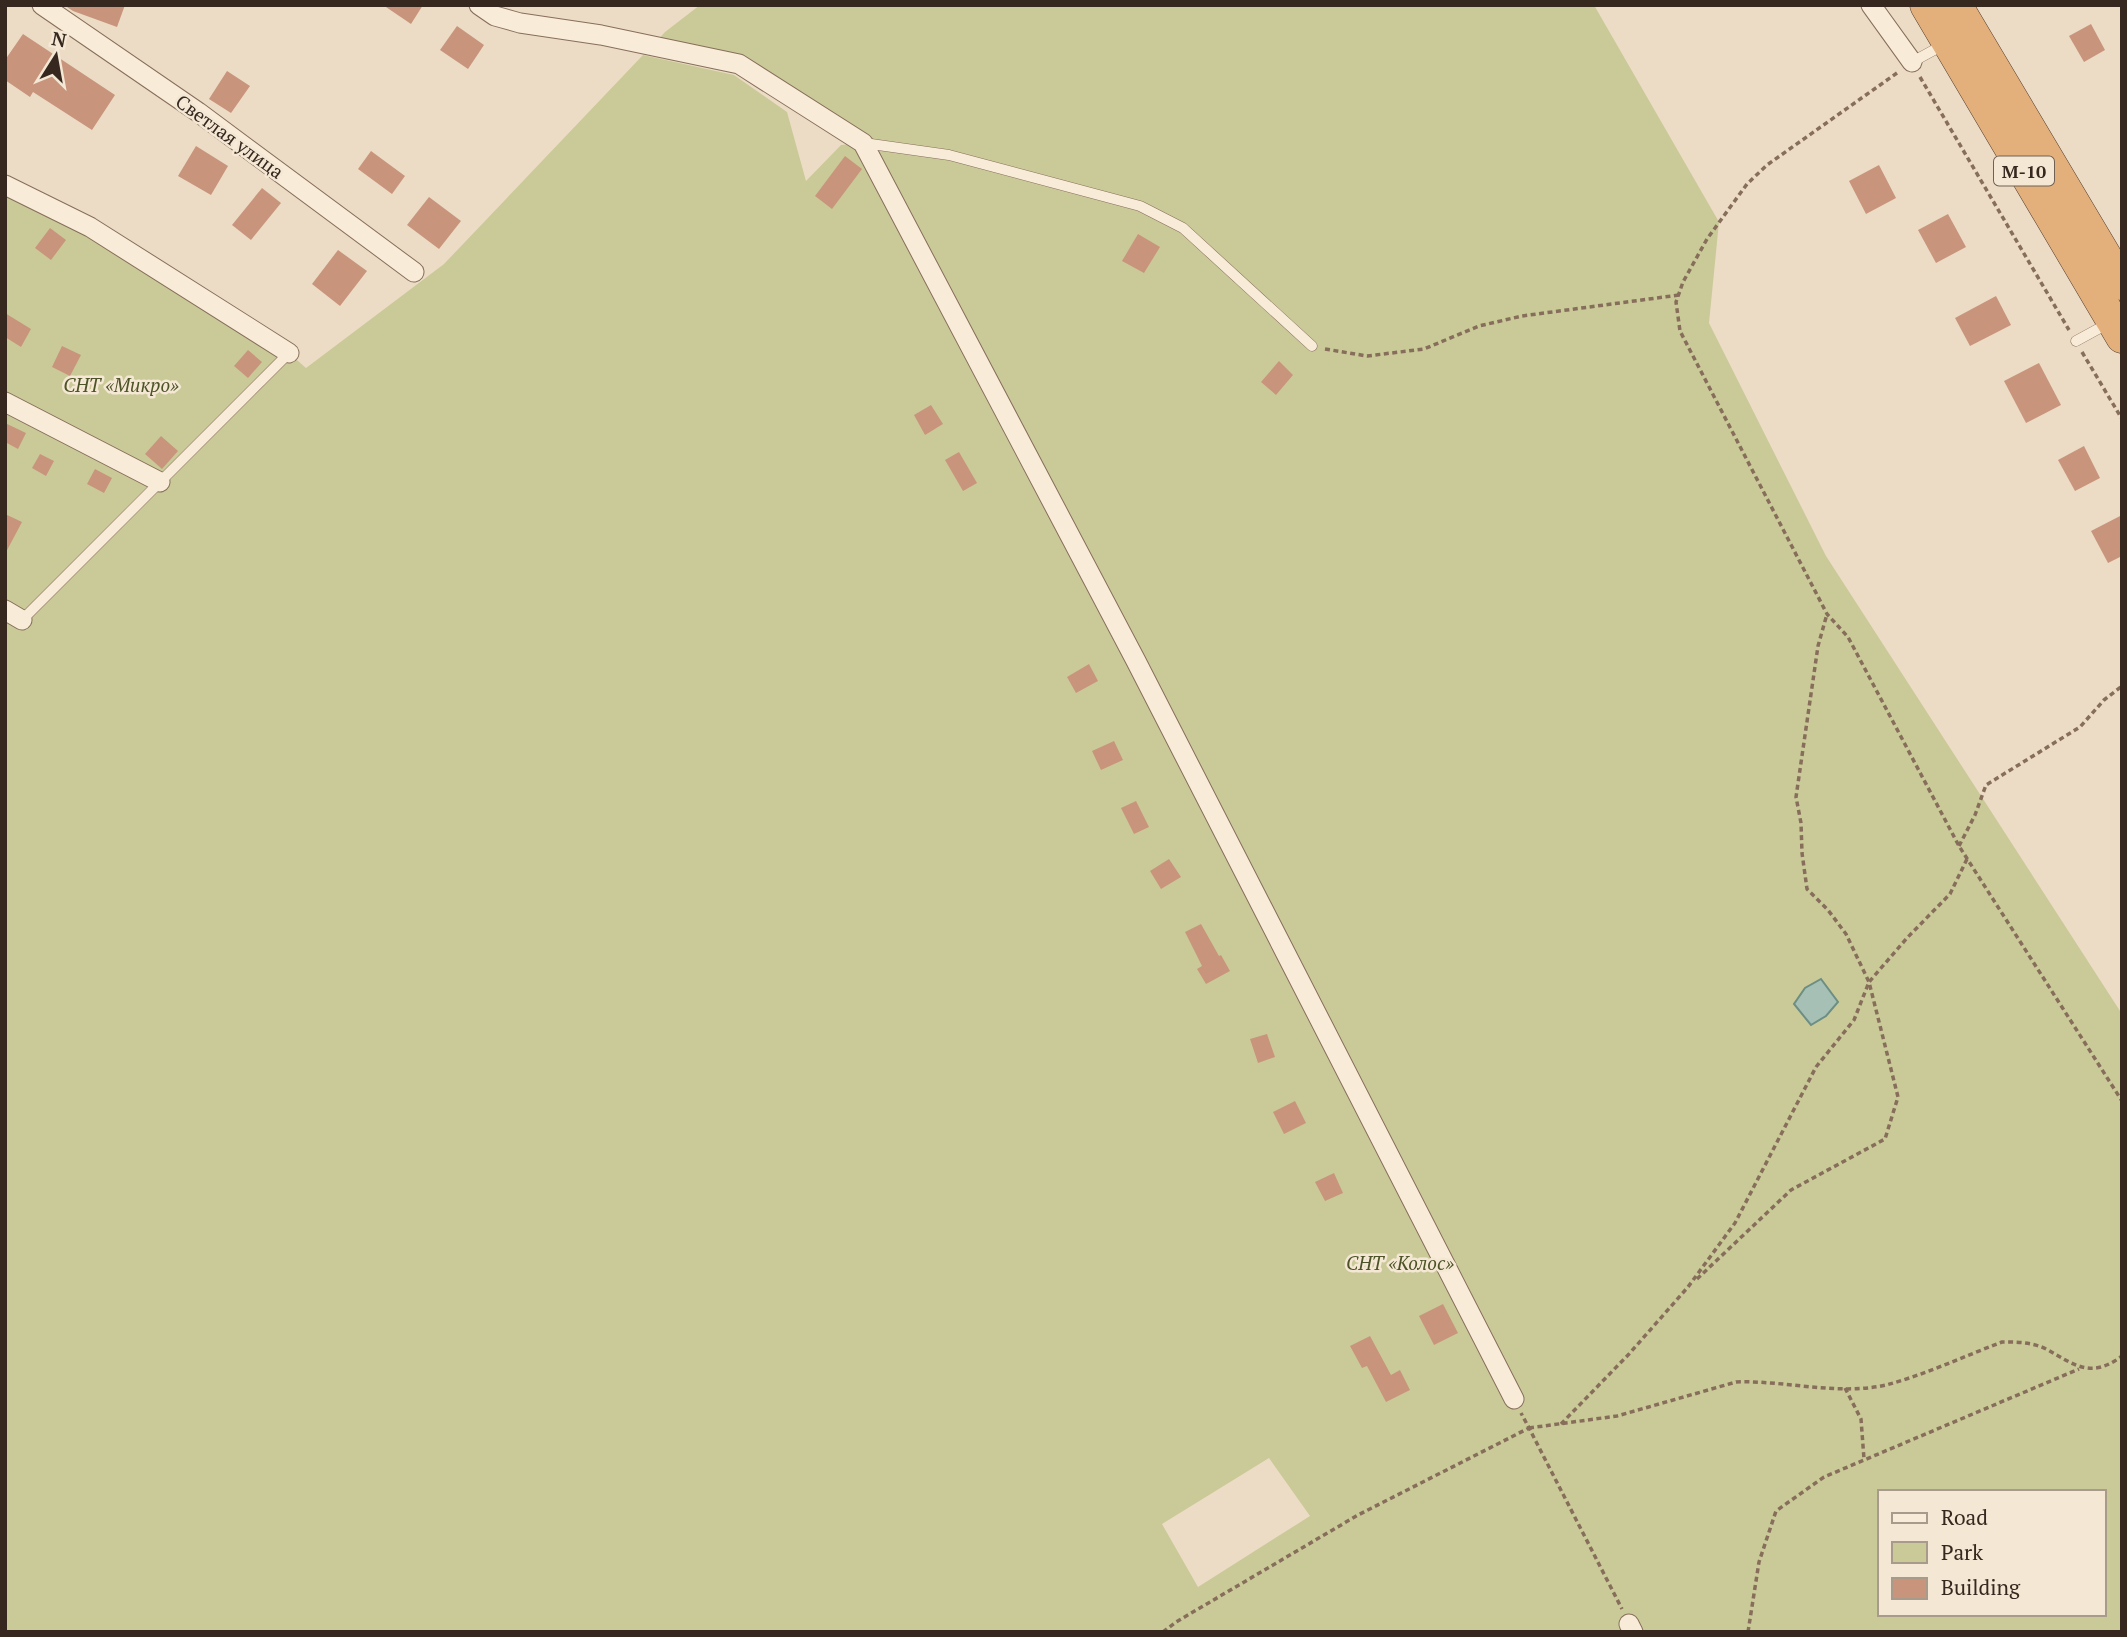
<svg xmlns="http://www.w3.org/2000/svg" width="2127" height="1637" viewBox="0 0 2127 1637" font-family="'PT Serif',serif">
	<style>
		.green { fill: #caca99; fill-rule: evenodd }
		.water { fill: #a6c0b6; stroke: #6d8e82; stroke-width: 2 }
		.building { fill: #c9947c }
		.lines { fill: none; stroke-linecap: round; stroke-linejoin: round }
		.service-casing { stroke: #876e5b; stroke-width: 11 }
		.minor-casing { stroke: #876e5b; stroke-width: 21 }
		.trunk-casing { stroke: #553d30; stroke-width: 33 }
		.path { stroke: #876e5b; stroke-width: 3.5; stroke-dasharray: 5 3.5; stroke-linecap: butt }
		.service { stroke: #f8ebd8; stroke-width: 10 }
		.minor { stroke: #f8ebd8; stroke-width: 19 }
		.trunk { stroke: #e3b07c; stroke-width: 32 }
		.labels { text-anchor: middle; dominant-baseline: central; stroke-width: 5; stroke-linejoin: round; paint-order: stroke }
		.shield { fill: #f4e7d4; stroke: #706155; stroke-width: 2 }
		.shield-label { font-size: 18px; font-weight: bold; fill: #37281f }
		.street-label { font-size: 19px; fill: #37281f; stroke: #f4e7d4 }
		.park-label { font-size: 19px; font-style: italic; fill: #4c5326; stroke: #f4e7d4 }
	</style>
	<rect width="100%" height="100%" fill="#ecdcc5"/>
	<!-- green -->
	<path class="green" d="M 700,5 L 1594,5 L 1719,222 L 1709,323 L 1826,556 L 2122,1014 L 2122,1632 L 5,1632 L 5,185 L 289,353 L 306,368 L 444,264 L 643,55 L 734,75 L 787,112 L 806,181 L 841,145 L 862,143 L 739,64 L 652,46 L 665,32 ZM 1269,1458 L 1310,1516 L 1198,1587 L 1162,1524 ZM 1880,1492 L 2104,1492 L 2104,1614 L 1880,1614 Z"/>
	<!-- water -->
	<path class="water" d="M 1821,979 L 1838,1002 L 1826,1016 L 1811,1025 L 1794,1004 L 1805,988 Z"/>
	<!-- building -->
	<g class="building">
		<path d="M 64,5 L 125,5 L 117,27 L 73,11 Z"/>
		<path d="M 383,5 L 423,5 L 411,24 Z"/>
		<path d="M 2091,24 L 2105,50 L 2084,62 L 2069,36 Z"/>
		<path d="M 457,26 L 484,45 L 468,69 L 440,50 Z"/>
		<path d="M 23,34 L 115,95 L 92,130 L 33,92 L 30,97 L 5,80 L 5,60 Z"/>
		<path d="M 227,71 L 250,86 L 231,113 L 209,99 Z"/>
		<path d="M 196,146 L 228,166 L 211,195 L 178,176 Z"/>
		<path d="M 371,151 L 405,176 L 392,194 L 358,169 Z"/>
		<path d="M 845,156 L 862,169 L 832,209 L 815,196 Z"/>
		<path d="M 1879,165 L 1896,198 L 1866,214 L 1849,181 Z"/>
		<path d="M 262,188 L 281,203 L 251,240 L 232,225 Z"/>
		<path d="M 429,197 L 461,221 L 439,249 L 407,225 Z"/>
		<path d="M 1948,214 L 1966,247 L 1936,263 L 1918,230 Z"/>
		<path d="M 50,228 L 66,240 L 51,260 L 35,248 Z"/>
		<path d="M 1138,234 L 1160,247 L 1144,273 L 1122,261 Z"/>
		<path d="M 338,250 L 367,271 L 340,306 L 312,284 Z"/>
		<path d="M 1996,296 L 2011,325 L 1970,346 L 1955,318 Z"/>
		<path d="M 5,313 L 31,329 L 21,347 L 5,337 Z"/>
		<path d="M 62,346 L 81,355 L 70,376 L 52,367 Z"/>
		<path d="M 248,350 L 262,362 L 248,378 L 234,366 Z"/>
		<path d="M 1279,361 L 1293,375 L 1276,395 L 1261,382 Z"/>
		<path d="M 2039,363 L 2061,405 L 2026,423 L 2004,381 Z"/>
		<path d="M 931,405 L 943,424 L 925,435 L 914,415 Z"/>
		<path d="M 5,423 L 26,433 L 18,449 L 5,442 Z"/>
		<path d="M 161,436 L 178,451 L 162,469 L 145,454 Z"/>
		<path d="M 2084,446 L 2100,478 L 2075,491 L 2058,460 Z"/>
		<path d="M 959,452 L 977,483 L 963,491 L 945,460 Z"/>
		<path d="M 40,454 L 54,461 L 46,476 L 32,468 Z"/>
		<path d="M 95,469 L 112,478 L 104,493 L 87,484 Z"/>
		<path d="M 5,514 L 22,522 L 5,554 Z"/>
		<path d="M 2122,515 L 2122,556 L 2108,563 L 2091,531 Z"/>
		<path d="M 1089,664 L 1098,681 L 1076,693 L 1067,677 Z"/>
		<path d="M 1114,741 L 1123,760 L 1101,770 L 1092,751 Z"/>
		<path d="M 1136,801 L 1149,827 L 1134,834 L 1121,808 Z"/>
		<path d="M 1169,859 L 1181,877 L 1161,889 L 1150,871 Z"/>
		<path d="M 1201,924 L 1219,956 L 1221,955 L 1230,971 L 1206,984 L 1197,969 L 1202,966 L 1185,932 Z"/>
		<path d="M 1267,1034 L 1275,1057 L 1258,1063 L 1250,1039 Z"/>
		<path d="M 1295,1101 L 1306,1123 L 1284,1134 L 1273,1112 Z"/>
		<path d="M 1334,1173 L 1343,1193 L 1325,1201 L 1315,1182 Z"/>
		<path d="M 1443,1304 L 1458,1333 L 1434,1345 L 1419,1316 Z"/>
		<path d="M 1370,1336 L 1391,1375 L 1400,1370 L 1410,1390 L 1386,1402 L 1367,1366 L 1362,1368 L 1350,1346 Z"/>
	</g>
	<g class="lines">
		<!-- service casing -->
		<g class="service-casing">
			<g id="service">
				<path d="M 1912,62 L 1945,44"/>
				<path d="M 864,143 L 949,155 L 1140,206 L 1183,228 L 1312,346"/>
				<path d="M 2076,341 L 2109,323"/>
				<path d="M 22,620 L 289,353"/>
			</g>
		</g>
		<!-- minor casing -->
		<g class="minor-casing">
			<g id="minor">
				<path d="M 42,5 L 198,112 L 414,272"/>
				<path d="M 479,5 L 495,16 L 520,23 L 601,35 L 739,64 L 863,143 L 1136,661 L 1514,1399"/>
				<path d="M 1871,5 L 1912,62"/>
				<path d="M 5,185 L 90,227 L 289,353"/>
				<path d="M 5,402 L 160,482"/>
				<path d="M 5,610 L 22,620"/>
				<path d="M 1629,1624 L 1633,1632"/>
			</g>
		</g>
		<!-- trunk casing -->
		<g class="trunk-casing">
			<g id="trunk">
				<path d="M 1926,5 L 2122,337"/>
				<path d="M 1956,5 L 2122,284"/>
			</g>
		</g>
		<!-- path -->
		<g class="path">
			<path d="M 1897,73 L 1767,165 L 1747,184 L 1707,239 L 1683,282 L 1676,302 L 1680,331 L 1827,614 L 1848,637 L 1959,846 L 2122,1101"/>
			<path d="M 1920,77 L 2069,330"/>
			<path d="M 1325,349 L 1367,356 L 1424,349 L 1479,326 L 1522,316 L 1679,295"/>
			<path d="M 2082,352 L 2122,419"/>
			<path d="M 1959,846 L 1975,815 L 1986,785 L 2080,727 L 2104,700 L 2122,686"/>
			<path d="M 1697,1279 L 1791,1190 L 1885,1139 L 1898,1097 L 1869,982 L 1907,938 L 1950,894 L 1967,859"/>
			<path d="M 1845,1388 L 1861,1419 L 1864,1459"/>
			<path d="M 1561,1424 L 1629,1354 L 1688,1287 L 1735,1223 L 1816,1067 L 1854,1020 L 1869,982 L 1846,934 L 1828,910 L 1807,889 L 1802,853 L 1801,823 L 1796,797 L 1818,646 L 1827,614"/>
			<path d="M 1528,1426 L 1622,1609"/>
			<path d="M 1529,1428 L 1617,1416 L 1736,1382 C 1785,1380 1837,1396 1886,1385 C 1924,1375 1965,1356 2002,1342 C 2017,1342 2032,1342 2046,1349 C 2074,1364 2090,1380 2122,1356"/>
			<path d="M 1163,1632 L 1176,1622 L 1358,1515 L 1529,1428 L 1521,1413"/>
			<path d="M 1748,1632 L 1759,1562 L 1776,1511 L 1824,1477 L 2079,1369"/>
		</g>
		<!-- service -->
		<use href="#service" class="service"/>
		<!-- minor -->
		<use href="#minor" class="minor"/>
		<!-- trunk -->
		<use href="#trunk" class="trunk"/>
	</g>
	<g class="labels">
		<!-- shield labels -->
		<rect class="shield" x="1994" y="156.5" width="60" height="29" rx="5"/>
		<g class="shield-label">
			<text x="2024" y="171">М-10</text>
		</g>
		<!-- street labels -->
		<g class="street-label">
			<text transform="translate(230 136) rotate(36)">Светлая улица</text>
		</g>
		<!-- park labels -->
		<g class="park-label">
			<text x="121" y="384">СНТ «Микро»</text>
			<text x="1400" y="1262">СНТ «Колос»</text>
		</g>
	</g>
	<!-- border -->
	<rect width="2127" height="1637" fill="none" stroke="#37281f" stroke-width="14"/>
	<!-- legend -->
	<rect x="1878" y="1490" width="228" height="126" fill="#f4e7d4" stroke="#a89b8c" stroke-width="2"/>
	<rect x="1892" y="1513" width="35" height="10" fill="#f8ebd8" stroke="#a89b8c" stroke-width="2"/>
	<text x="1941" y="1525" font-size="21" fill="#37281f">Road</text>
	<rect x="1892" y="1542" width="35" height="21" fill="#caca99" stroke="#a89b8c" stroke-width="2"/>
	<text x="1941" y="1560" font-size="21" fill="#37281f">Park</text>
	<rect x="1892" y="1578" width="35" height="21" fill="#c9947c" stroke="#a89b8c" stroke-width="2"/>
	<text x="1941" y="1595" font-size="21" fill="#37281f">Building</text>
	<!-- north arrow -->
	<g transform="translate(56 56) rotate(11)" stroke="#f4e7d4" stroke-width="5" paint-order="stroke">
	<path d="M0-5L12 26L0 18L-12 26Z" fill="#37281f"/>
	<text y="-10" font-size="19" font-weight="bold" text-anchor="middle" fill="#37281f">N</text>
	</g>
</svg>
